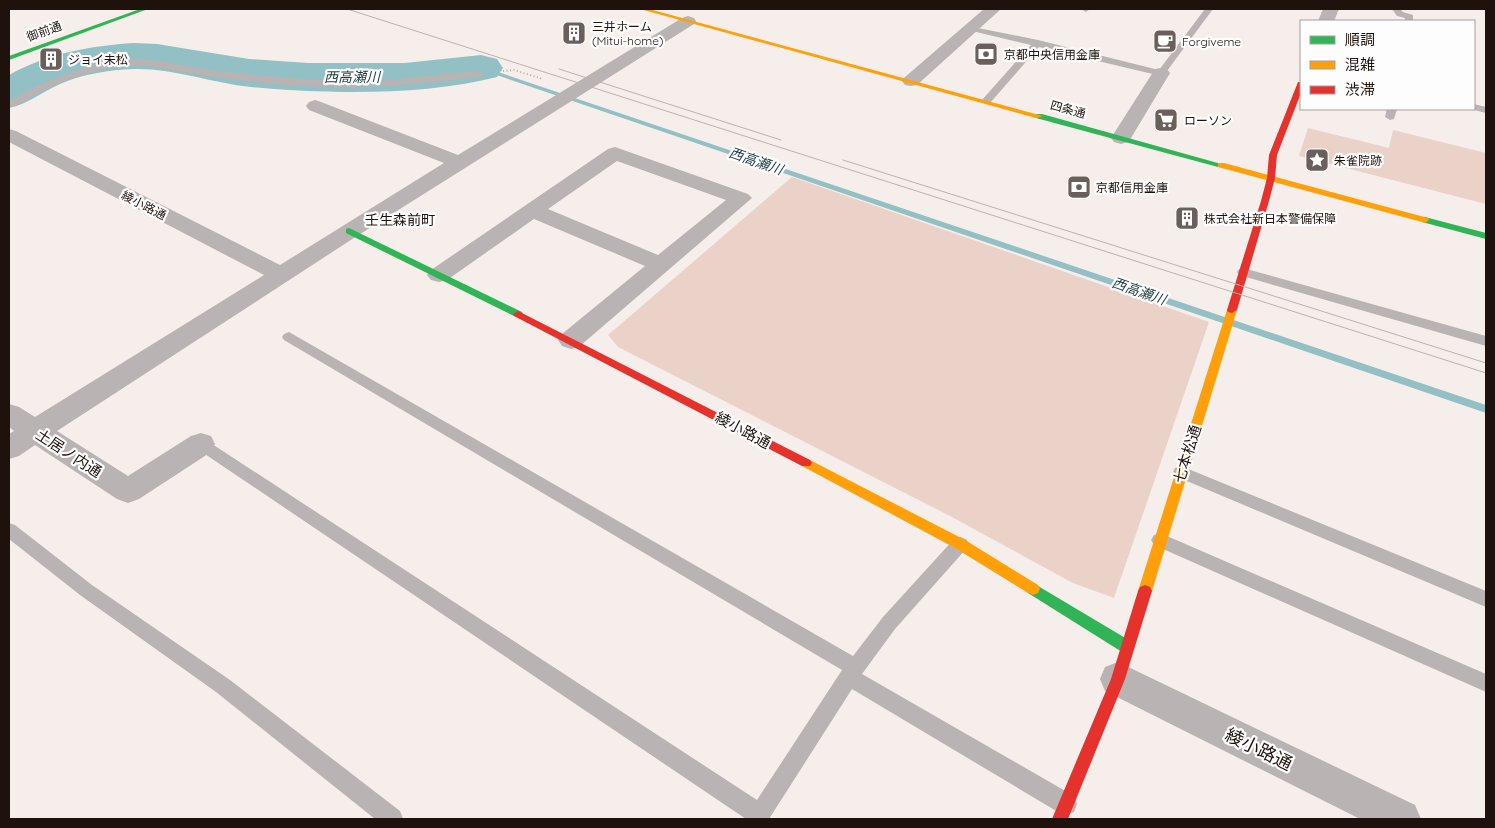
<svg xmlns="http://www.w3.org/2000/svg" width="1495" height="828" viewBox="0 0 1495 828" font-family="Quicksand,'Noto Sans JP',sans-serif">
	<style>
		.green { fill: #ead2c8 }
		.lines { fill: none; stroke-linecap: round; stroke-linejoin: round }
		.stream { fill: #93c0c4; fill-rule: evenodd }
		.river { fill: #93c0c4; fill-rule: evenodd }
		.path { stroke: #b5aeac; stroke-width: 2; stroke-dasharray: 1 2.5; stroke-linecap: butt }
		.lane { fill: #bab3b3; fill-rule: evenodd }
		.street { fill: #bab3b3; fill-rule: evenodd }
		.fast { fill: #30b455; fill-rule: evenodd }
		.slow { fill: #ff9f0a; fill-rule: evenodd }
		.jam { fill: #e5322d; fill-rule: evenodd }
		.tram { stroke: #bab3b2; stroke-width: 1 }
		.labels { text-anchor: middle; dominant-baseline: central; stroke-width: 4.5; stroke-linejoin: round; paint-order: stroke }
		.far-poi-label { font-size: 12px; fill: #1f120d; stroke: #fdfdfd; text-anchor: start }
		.far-street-label { font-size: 12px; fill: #1f120d; stroke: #fdfdfd }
		.far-water-label { font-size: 14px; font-style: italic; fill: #1c3e41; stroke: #fdfdfd }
		.far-neighbourhood-label { font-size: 14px; fill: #1f120d; stroke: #fdfdfd }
		.street-label { font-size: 15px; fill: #1f120d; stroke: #fdfdfd }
		.near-street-label { font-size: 18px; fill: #1f120d; stroke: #fdfdfd }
	</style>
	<rect width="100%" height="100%" fill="#f6eeea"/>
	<!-- green -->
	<g class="green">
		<path d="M 1308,128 L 1389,148 L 1393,130 L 1486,153 L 1486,204 L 1299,156 Z"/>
		<path d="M 792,177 L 1209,322 L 1114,598 L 1073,583 L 950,516 L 618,347 L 608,335 Z"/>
	</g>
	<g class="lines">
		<!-- stream -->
		<path class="stream" d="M 479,67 L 483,67 L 1486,405 L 1486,413 L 479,69 Z"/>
		<!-- river -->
		<path class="river" d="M 134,43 L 157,44 L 249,59 L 308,63 L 405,63 L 481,55 L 497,59 L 503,68 L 497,77 C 423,96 326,94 251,87 C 212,83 173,68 134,69 C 109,70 83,74 60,84 C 42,92 28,104 9,108 L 9,75 C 48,53 90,46 134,43 Z"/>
		<!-- path -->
		<path class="path" d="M 503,71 L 514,70 L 543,79"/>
		<!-- lane -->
		<g class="lane">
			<path d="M 1081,9 L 1090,9 L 1086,12 Z"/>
			<path d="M 1205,9 L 1213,9 L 1164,75 L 1161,76 L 1039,47 L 990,103 L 986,104 L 981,101 L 1031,45 L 968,30 L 968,26 L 1038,40 L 1159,70 Z"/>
			<path d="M 1392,9 L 1400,9 L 1403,12 L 1413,15 L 1413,21 L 1405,21 L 1405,18 L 1397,16 Z"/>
			<path d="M 126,59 L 143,59 L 225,72 L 308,80 L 378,81 L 478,71 L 483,74 L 478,77 C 431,82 384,87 337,87 C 272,87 207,76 143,65 C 107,65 75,75 43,91 C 32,96 20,105 9,108 L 9,101 C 46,80 84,65 126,59 Z"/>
			<path d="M 1474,104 L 1486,107 L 1486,113 L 1470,109 L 1474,109 Z"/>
			<path d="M 1387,109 L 1397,109 L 1394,119 L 1390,120 L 1385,117 Z"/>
			<path d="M 1243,268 L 1486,336 L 1486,346 L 1239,275 L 1237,272 L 1239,269 Z"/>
			<path d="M 289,332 L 853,656 L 883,617 L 954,539 L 960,537 L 966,539 L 969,544 L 966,549 L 895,629 L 862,674 L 1074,796 L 1077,804 L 1074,812 L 1066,815 L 1058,812 L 852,689 L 769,819 L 746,819 L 196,448 L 193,444 L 196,440 L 201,438 L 206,440 L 757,800 L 842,670 L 284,340 L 282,337 L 284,334 Z"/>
			<path d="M 1181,466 L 1486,591 L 1486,607 L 1175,476 L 1173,472 L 1175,468 Z"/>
			<path d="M 9,523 L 15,525 L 92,585 L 230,680 L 400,811 L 403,819 L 375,819 L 216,692 L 80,595 L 9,539 Z"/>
			<path d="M 1160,533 L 1486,674 L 1486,692 L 1154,545 L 1151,540 L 1154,535 Z"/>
		</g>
		<!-- street -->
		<g class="street">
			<path d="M 984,9 L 1001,9 L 917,85 L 911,86 L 905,85 L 902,81 L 905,77 Z"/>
			<path d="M 1323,9 L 1339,9 L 1334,21 L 1318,21 Z"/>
			<path d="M 688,16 L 694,18 L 696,21 L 694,24 L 357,236 L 57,431 L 128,476 L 191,436 L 201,433 L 211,436 L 215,444 L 211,452 L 139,499 L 128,503 L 117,499 L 35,445 L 19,456 L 9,459 L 9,434 L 14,431 L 9,427 L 9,404 L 19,407 L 35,417 L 264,275 L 9,142 L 9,129 L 16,131 L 280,265 L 444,163 L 309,110 L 306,106 L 309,102 L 315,100 L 321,102 L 458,155 L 682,18 Z"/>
			<path d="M 1161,68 L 1167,69 L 1170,73 L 1131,138 L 1128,142 L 1121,144 L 1114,142 L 1111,138 L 1155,69 Z"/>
			<path d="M 615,147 L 748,194 L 752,198 L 580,346 L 571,349 L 562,346 L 558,340 L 562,334 L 645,266 L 534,219 L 447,280 L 439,282 L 431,280 L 427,275 L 431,270 L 608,149 ZM 617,161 L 726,200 L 658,255 L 548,209 Z"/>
			<path d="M 1118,662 L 1415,805 L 1421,819 L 1360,819 L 1105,691 L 1100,679 L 1105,667 Z"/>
		</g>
		<!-- fast -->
		<g class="fast">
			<path d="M 140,9 L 148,9 L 9,60 L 9,56 Z"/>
			<path d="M 1036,114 L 1042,114 L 1225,165 L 1218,167 L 1036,118 Z"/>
			<path d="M 1425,217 L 1486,233 L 1486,239 L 1422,222 L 1421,220 Z"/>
			<path d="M 349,228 L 522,312 L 523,314 L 518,317 L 514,316 L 346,233 L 346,229 Z"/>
			<path d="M 1033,583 L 1132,642 L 1134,647 L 1132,652 L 1127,653 L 1122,652 L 1028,593 L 1026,589 L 1028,585 Z"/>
		</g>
		<!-- slow -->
		<g class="slow">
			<path d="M 640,9 L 649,9 L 1043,116 L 1036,118 Z"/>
			<path d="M 1218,163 L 1224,163 L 1428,218 L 1429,220 L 1425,223 L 1422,222 L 1218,167 Z"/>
			<path d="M 1232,307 L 1237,310 L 1152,591 L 1150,595 L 1145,597 L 1140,595 L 1138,591 L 1227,310 Z"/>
			<path d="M 806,458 L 965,540 L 1038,585 L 1040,589 L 1038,593 L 1033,595 L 1028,593 L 955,548 L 802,466 L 800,463 L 802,460 Z"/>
		</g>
		<!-- jam -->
		<g class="jam">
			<path d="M 1298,82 L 1301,82 L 1301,93 L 1277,155 L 1275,178 L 1269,201 L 1237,310 L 1232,313 L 1228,312 L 1227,310 L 1261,201 L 1267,178 L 1269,155 Z"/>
			<path d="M 518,311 L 810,460 L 812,463 L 810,466 L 802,466 L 514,316 L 513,314 Z"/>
			<path d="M 1145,585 L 1150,587 L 1152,591 L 1125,679 L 1068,819 L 1052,819 L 1111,679 L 1138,591 L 1140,587 Z"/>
		</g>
		<!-- tram -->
		<g class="tram">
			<path d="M 347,9 L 1486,373"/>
			<path d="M 559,69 L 781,140"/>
			<path d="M 843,160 L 1486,363"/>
		</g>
	</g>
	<!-- icons -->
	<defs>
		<g id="building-square" transform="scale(1.25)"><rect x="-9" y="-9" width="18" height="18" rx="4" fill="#6a5f5a" stroke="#fdfdfd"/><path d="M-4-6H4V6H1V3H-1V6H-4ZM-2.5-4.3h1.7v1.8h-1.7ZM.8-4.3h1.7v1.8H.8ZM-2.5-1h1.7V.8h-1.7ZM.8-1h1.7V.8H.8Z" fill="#fff"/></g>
		<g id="cafe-square" transform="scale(1.25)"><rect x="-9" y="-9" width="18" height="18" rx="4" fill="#6a5f5a" stroke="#fdfdfd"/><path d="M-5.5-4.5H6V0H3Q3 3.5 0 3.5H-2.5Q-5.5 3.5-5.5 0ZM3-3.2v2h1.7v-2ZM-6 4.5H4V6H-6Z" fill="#fff"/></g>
		<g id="bank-square" transform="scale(1.25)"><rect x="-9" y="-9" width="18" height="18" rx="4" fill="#6a5f5a" stroke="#fdfdfd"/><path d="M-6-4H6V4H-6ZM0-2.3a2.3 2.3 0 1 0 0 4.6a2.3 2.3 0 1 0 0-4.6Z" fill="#fff"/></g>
		<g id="supermarket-square" transform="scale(1.25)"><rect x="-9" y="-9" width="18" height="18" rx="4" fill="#6a5f5a" stroke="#fdfdfd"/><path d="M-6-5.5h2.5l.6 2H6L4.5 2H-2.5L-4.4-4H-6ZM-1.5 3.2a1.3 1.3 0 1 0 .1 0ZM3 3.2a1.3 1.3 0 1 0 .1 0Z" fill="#fff"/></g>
		<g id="sight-square" transform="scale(1.25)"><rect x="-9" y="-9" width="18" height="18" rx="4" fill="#6a5f5a" stroke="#fdfdfd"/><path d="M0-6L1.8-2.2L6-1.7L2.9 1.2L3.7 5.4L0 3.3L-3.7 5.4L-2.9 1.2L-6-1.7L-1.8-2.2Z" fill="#fff"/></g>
	</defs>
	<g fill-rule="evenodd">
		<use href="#building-square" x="574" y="33"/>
		<use href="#cafe-square" x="1165" y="41"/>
		<use href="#bank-square" x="986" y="54"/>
		<use href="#building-square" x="51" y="59"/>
		<use href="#supermarket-square" x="1166" y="120"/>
		<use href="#sight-square" x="1317" y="160"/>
		<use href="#bank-square" x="1079" y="187"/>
		<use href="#building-square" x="1187" y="218"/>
	</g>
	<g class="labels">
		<!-- far-poi labels -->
		<g class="far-poi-label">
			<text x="592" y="26">三井ホーム<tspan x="592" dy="14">(Mitui-home)</tspan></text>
			<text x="1182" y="41">Forgiveme</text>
			<text x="1004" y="54">京都中央信用金庫</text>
			<text x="68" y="59">ジョイ未松</text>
			<text x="1184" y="120">ローソン</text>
			<text x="1334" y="160">朱雀院跡</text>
			<text x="1096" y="187">京都信用金庫</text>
			<text x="1204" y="218">株式会社新日本警備保障</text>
		</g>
		<!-- far-street labels -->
		<g class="far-street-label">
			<text transform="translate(44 31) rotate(-20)">御前通</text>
			<text transform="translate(1068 109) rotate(15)">四条通</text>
			<text transform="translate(144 205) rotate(27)">綾小路通</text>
		</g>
		<!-- far-water labels -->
		<g class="far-water-label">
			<text x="352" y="77">西高瀬川</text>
			<text transform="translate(756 161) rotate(19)">西高瀬川</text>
			<text transform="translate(1139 291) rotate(19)">西高瀬川</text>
		</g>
		<!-- far-neighbourhood labels -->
		<g class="far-neighbourhood-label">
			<text x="400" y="220">壬生森前町</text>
		</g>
		<!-- street labels -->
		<g class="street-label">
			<text transform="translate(743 430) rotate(28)">綾小路通</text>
			<text transform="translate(69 453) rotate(33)">土居ノ内通</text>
			<text transform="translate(1187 454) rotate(-73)">七本松通</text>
		</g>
		<!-- near-street labels -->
		<g class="near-street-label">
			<text transform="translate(1259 749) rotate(26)">綾小路通</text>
		</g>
	</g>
	<!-- border -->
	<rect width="1495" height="828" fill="none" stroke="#1f120d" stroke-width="20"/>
	<!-- legend -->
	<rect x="1300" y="20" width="175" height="90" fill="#fdfdfd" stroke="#a49f9d"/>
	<rect x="1310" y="36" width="25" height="8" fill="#30b455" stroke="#a49f9d"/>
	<text x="1345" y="45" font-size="15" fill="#1f120d">順調</text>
	<rect x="1310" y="61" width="25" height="8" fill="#ff9f0a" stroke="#a49f9d"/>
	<text x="1345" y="70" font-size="15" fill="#1f120d">混雑</text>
	<rect x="1310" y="86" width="25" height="8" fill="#e5322d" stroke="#a49f9d"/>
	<text x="1345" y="95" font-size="15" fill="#1f120d">渋滞</text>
</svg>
